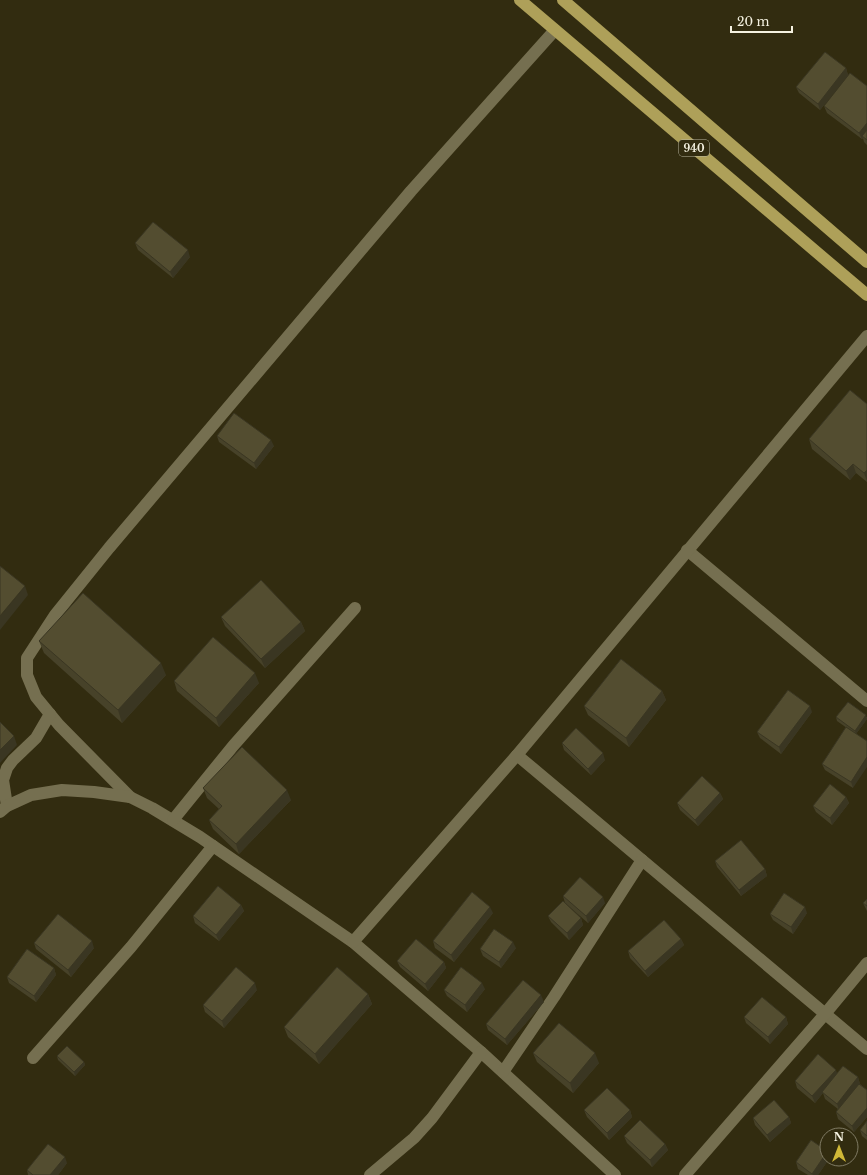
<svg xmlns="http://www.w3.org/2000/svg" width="867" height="1175" viewBox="0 0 867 1175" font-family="'Libre Baskerville',serif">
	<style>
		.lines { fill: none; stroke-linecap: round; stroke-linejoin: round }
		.minor { stroke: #756f50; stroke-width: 12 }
		.highway { stroke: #aea059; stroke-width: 12 }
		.wall { fill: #474229 }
		.shaded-wall { fill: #3a3622 }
		.building { fill: #534d30; stroke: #3a3622 }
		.labels { text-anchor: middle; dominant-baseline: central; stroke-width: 3; stroke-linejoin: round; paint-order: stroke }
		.shield { fill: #322c10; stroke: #bab7a2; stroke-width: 1 }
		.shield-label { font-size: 10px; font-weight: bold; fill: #f5f2e1 }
	</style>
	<rect width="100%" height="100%" fill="#322c10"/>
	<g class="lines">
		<!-- minor -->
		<g class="minor">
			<path d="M 687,550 L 867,701"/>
			<path d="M 517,755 L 867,1049"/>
			<path d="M 130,797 L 59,725 L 36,697 L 27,675 L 27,658 L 55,615 L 109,548 L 411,191 L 555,30"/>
			<path d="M 7,806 L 3,780 L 7,768 L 13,760 L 36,738 L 50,714"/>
			<path d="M 0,812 L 7,806 L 31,795 L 62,790 L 94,792 L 130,797 L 152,808 L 200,837 L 353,942 L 481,1052 L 615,1175"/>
			<path d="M 173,820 L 233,746 L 355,608"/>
			<path d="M 353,942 L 517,755 L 867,336"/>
			<path d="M 33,1058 L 131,947 L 213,846"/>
			<path d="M 503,1072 L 554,997 L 642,860"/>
			<path d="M 370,1175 L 414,1138 L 432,1118 L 481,1052"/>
			<path d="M 685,1175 L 825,1014 L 867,963"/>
		</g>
		<!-- highway -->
		<g class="highway">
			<path d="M 520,0 L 867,295"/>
			<path d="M 563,0 L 867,262"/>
		</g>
	</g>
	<!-- wall -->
	<g class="wall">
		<path d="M 846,68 L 848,75 L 820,110 L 799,93 L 796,87 Z"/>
		<path d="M 867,86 L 867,145 L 864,142 L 863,138 L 862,139 L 827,113 L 824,106 Z"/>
		<path d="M 135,243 L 190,257 L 173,278 L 138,250 Z"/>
		<path d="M 867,404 L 867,482 L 856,473 L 850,480 L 812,449 L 809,439 Z"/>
		<path d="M 217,436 L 274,446 L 256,469 L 219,442 Z"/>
		<path d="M 221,617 L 301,622 L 305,631 L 265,668 L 225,626 Z"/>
		<path d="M 39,641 L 166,675 L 122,723 L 44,653 Z"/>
		<path d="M 174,681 L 259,683 L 219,727 L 177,691 Z"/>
		<path d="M 662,691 L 666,700 L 629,747 L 588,715 L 584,706 Z"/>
		<path d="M 812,712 L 781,754 L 760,738 L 757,732 Z"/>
		<path d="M 836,717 L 867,717 L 867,719 L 856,734 L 853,788 L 825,770 L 822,764 L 854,733 L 837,721 Z"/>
		<path d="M 562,743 L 605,760 L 591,775 L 564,750 Z"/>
		<path d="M 203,788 L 291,800 L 239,854 L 213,829 L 209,820 L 219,809 L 207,798 Z"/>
		<path d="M 720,793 L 723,799 L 698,826 L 680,810 L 677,803 Z"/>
		<path d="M 846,797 L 849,803 L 832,825 L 816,812 L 813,806 Z"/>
		<path d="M 715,861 L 765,869 L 767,876 L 741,896 L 717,867 Z"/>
		<path d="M 563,896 L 605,903 L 588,923 L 565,903 Z"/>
		<path d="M 867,899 L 867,911 L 863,903 Z"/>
		<path d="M 241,905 L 244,911 L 219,941 L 195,923 L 193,916 Z"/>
		<path d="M 493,913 L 454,962 L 435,948 L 433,941 Z"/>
		<path d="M 807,913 L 793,934 L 773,920 L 770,914 Z"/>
		<path d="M 548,916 L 581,918 L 583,925 L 569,940 L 551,922 Z"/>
		<path d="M 681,939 L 684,945 L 648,977 L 630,958 L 628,951 Z"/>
		<path d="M 34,943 L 94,948 L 71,977 L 36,949 Z"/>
		<path d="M 516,948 L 501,968 L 483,956 L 480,949 Z"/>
		<path d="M 397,961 L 444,962 L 446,968 L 428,991 L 400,967 Z"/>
		<path d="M 54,968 L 56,975 L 36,1002 L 9,983 L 7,977 Z"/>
		<path d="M 485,989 L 467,1012 L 447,996 L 444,990 Z"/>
		<path d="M 257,990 L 224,1028 L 205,1012 L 203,1005 Z"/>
		<path d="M 368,994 L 372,1004 L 319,1064 L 288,1037 L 284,1027 Z"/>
		<path d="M 544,1002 L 507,1045 L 488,1030 L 486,1024 Z"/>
		<path d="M 744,1017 L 786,1017 L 788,1024 L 770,1044 L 746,1023 Z"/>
		<path d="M 533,1053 L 599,1063 L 573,1093 L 537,1062 Z"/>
		<path d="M 57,1056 L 84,1062 L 85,1065 L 75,1076 L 58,1060 Z"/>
		<path d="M 837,1074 L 858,1077 L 860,1084 L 867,1090 L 867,1117 L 854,1132 L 838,1119 L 836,1112 L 838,1109 L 825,1099 L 823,1093 L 815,1103 L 797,1088 L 795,1081 Z"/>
		<path d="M 584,1110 L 630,1110 L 632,1117 L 609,1140 L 587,1117 Z"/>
		<path d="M 789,1117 L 791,1123 L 770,1142 L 755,1125 L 753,1118 Z"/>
		<path d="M 867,1121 L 867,1140 L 862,1136 L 860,1130 Z"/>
		<path d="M 624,1136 L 665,1144 L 668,1150 L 652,1167 L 627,1143 Z"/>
		<path d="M 829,1159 L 818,1175 L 808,1175 L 798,1169 L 796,1162 Z"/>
		<path d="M 67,1163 L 58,1175 L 28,1175 L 27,1170 Z"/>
	</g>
	<!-- shaded-wall -->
	<g class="shaded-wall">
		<path d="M 846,68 L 848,75 L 820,110 L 818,104 Z"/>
		<path d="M 867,123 L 867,132 L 862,136 L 863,138 L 862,139 L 859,133 Z"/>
		<path d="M 188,250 L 190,257 L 173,278 L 170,272 Z"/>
		<path d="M 271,440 L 274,446 L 256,469 L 254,463 Z"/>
		<path d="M 853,464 L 856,473 L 850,480 L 846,471 Z"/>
		<path d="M 867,470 L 867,481 L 864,473 Z"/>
		<path d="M 25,586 L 28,595 L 0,630 L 0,616 Z"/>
		<path d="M 301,622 L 305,631 L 265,668 L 261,659 Z"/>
		<path d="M 161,663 L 166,675 L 122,723 L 118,710 Z"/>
		<path d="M 255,673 L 259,683 L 219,727 L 216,718 Z"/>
		<path d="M 662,691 L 666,700 L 629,747 L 626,738 Z"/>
		<path d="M 810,706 L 812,712 L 781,754 L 779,747 Z"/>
		<path d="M 866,715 L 867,719 L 856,734 L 855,731 Z"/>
		<path d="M 14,736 L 17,745 L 0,763 L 0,750 Z"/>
		<path d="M 603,753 L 605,760 L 591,775 L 588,769 Z"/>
		<path d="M 867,757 L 867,767 L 853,788 L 851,782 Z"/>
		<path d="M 287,790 L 291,800 L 239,854 L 236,844 Z"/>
		<path d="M 720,793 L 723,799 L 698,826 L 695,820 Z"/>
		<path d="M 846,797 L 849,803 L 832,825 L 830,818 Z"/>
		<path d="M 765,869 L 767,876 L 741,896 L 739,890 Z"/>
		<path d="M 603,897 L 605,903 L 588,923 L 586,916 Z"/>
		<path d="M 241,905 L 244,911 L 219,941 L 216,935 Z"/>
		<path d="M 490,907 L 493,913 L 454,962 L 451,955 Z"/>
		<path d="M 805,907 L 807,913 L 793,934 L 791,927 Z"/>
		<path d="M 581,918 L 583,925 L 569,940 L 567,933 Z"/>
		<path d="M 681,939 L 684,945 L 648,977 L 645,971 Z"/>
		<path d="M 92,941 L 94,948 L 71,977 L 68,970 Z"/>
		<path d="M 513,942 L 516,948 L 501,968 L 499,962 Z"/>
		<path d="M 444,962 L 446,968 L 428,991 L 425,984 Z"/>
		<path d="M 54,968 L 56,975 L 36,1002 L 34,996 Z"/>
		<path d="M 255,983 L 257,990 L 224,1028 L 222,1021 Z"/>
		<path d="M 482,983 L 485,989 L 467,1012 L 465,1005 Z"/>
		<path d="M 368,994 L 372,1004 L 319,1064 L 315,1054 Z"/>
		<path d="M 541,995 L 544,1002 L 507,1045 L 505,1039 Z"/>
		<path d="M 786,1017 L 788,1024 L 770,1044 L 768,1037 Z"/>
		<path d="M 595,1053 L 599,1063 L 573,1093 L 570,1083 Z"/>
		<path d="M 84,1062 L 85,1065 L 75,1076 L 74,1072 Z"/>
		<path d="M 836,1070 L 838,1076 L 822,1092 L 823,1093 L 815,1103 L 812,1096 Z"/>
		<path d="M 858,1077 L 860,1084 L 839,1110 L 837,1104 Z"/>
		<path d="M 867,1108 L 867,1117 L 854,1132 L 852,1126 Z"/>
		<path d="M 630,1110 L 632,1117 L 609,1140 L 607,1133 Z"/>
		<path d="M 789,1117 L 791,1123 L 770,1142 L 767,1135 Z"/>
		<path d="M 665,1144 L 668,1150 L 652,1167 L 650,1160 Z"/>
		<path d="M 827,1152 L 827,1159 L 829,1159 L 818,1175 L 813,1175 L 812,1174 Z"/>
		<path d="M 65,1157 L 67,1163 L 58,1175 L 50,1175 Z"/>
	</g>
	<!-- building -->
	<g class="building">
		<path d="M 825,52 L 846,68 L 818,104 L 796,87 Z"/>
		<path d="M 850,73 L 867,86 L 867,123 L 859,133 L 824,106 Z"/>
		<path d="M 867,130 L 867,140 L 862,136 Z"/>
		<path d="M 153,222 L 188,250 L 170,272 L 135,243 Z"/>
		<path d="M 850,390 L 867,404 L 867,470 L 864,473 L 853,464 L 846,471 L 809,439 Z"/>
		<path d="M 234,413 L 271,440 L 254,463 L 217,436 Z"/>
		<path d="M 0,566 L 25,586 L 0,616 Z"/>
		<path d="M 261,580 L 301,622 L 261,659 L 221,617 Z"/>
		<path d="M 83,593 L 161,663 L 118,710 L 39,641 Z"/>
		<path d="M 213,637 L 255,673 L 216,718 L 174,681 Z"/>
		<path d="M 621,659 L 662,691 L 626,738 L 584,706 Z"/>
		<path d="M 788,690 L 810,706 L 779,747 L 757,732 Z"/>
		<path d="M 848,702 L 866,715 L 855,731 L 836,717 Z"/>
		<path d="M 0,722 L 14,736 L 0,750 Z"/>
		<path d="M 846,727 L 867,741 L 867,757 L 851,782 L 822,764 Z"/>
		<path d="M 576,728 L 603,753 L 588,769 L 562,743 Z"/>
		<path d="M 242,747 L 287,790 L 236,844 L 209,820 L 222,806 L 203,788 Z"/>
		<path d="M 702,776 L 720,793 L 695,820 L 677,803 Z"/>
		<path d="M 830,784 L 846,797 L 830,818 L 813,806 Z"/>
		<path d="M 741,840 L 765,869 L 739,890 L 715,861 Z"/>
		<path d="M 580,877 L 603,897 L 586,916 L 563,896 Z"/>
		<path d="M 218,886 L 241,905 L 216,935 L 193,916 Z"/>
		<path d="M 472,892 L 490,907 L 451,955 L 433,941 Z"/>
		<path d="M 784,893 L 805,907 L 791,927 L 770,914 Z"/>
		<path d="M 867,899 L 867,906 L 863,903 Z"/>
		<path d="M 563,901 L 581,918 L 567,933 L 548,916 Z"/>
		<path d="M 58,914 L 92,941 L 68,970 L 34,943 Z"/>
		<path d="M 664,920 L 681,939 L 645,971 L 628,951 Z"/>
		<path d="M 494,929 L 513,942 L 499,962 L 480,949 Z"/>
		<path d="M 416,939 L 444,962 L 425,984 L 397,961 Z"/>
		<path d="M 27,949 L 54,968 L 34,996 L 7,977 Z"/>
		<path d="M 236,967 L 255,983 L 222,1021 L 203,1005 Z"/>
		<path d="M 337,967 L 368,994 L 315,1054 L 284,1027 Z"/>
		<path d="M 461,967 L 482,983 L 465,1005 L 444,990 Z"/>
		<path d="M 523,980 L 541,995 L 505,1039 L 486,1024 Z"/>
		<path d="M 762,997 L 786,1017 L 768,1037 L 744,1017 Z"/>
		<path d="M 559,1023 L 595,1053 L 570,1083 L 533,1053 Z"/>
		<path d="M 67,1046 L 84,1062 L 74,1072 L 57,1056 Z"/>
		<path d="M 818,1054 L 836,1070 L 812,1096 L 795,1081 Z"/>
		<path d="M 843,1066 L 858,1077 L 837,1104 L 822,1092 Z"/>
		<path d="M 859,1084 L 867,1090 L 867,1108 L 852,1126 L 836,1112 Z"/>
		<path d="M 607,1088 L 630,1110 L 607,1133 L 584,1110 Z"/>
		<path d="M 774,1100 L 789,1117 L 767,1135 L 753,1118 Z"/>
		<path d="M 640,1120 L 665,1144 L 650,1160 L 624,1136 Z"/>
		<path d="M 867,1121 L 867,1136 L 860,1130 Z"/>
		<path d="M 811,1140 L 827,1151 L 827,1152 L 812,1174 L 796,1162 Z"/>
		<path d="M 48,1144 L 65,1157 L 50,1175 L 33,1175 L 27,1170 Z"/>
	</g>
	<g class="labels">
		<!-- shield labels -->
		<rect class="shield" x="679" y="140" width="30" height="16" rx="3"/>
		<g class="shield-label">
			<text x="694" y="148">940</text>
		</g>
	</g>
	<!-- north arrow -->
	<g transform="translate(839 1147)"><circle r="19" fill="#322c10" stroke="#807b64"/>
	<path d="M0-3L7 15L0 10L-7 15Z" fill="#d0b837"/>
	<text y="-6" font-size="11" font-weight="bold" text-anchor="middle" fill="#f5f2e1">N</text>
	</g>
	<!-- scale -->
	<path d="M731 26v6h61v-6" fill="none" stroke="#f5f2e1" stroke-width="2"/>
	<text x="737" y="26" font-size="12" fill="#f5f2e1" stroke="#322c10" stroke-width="3" paint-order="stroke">20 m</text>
</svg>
